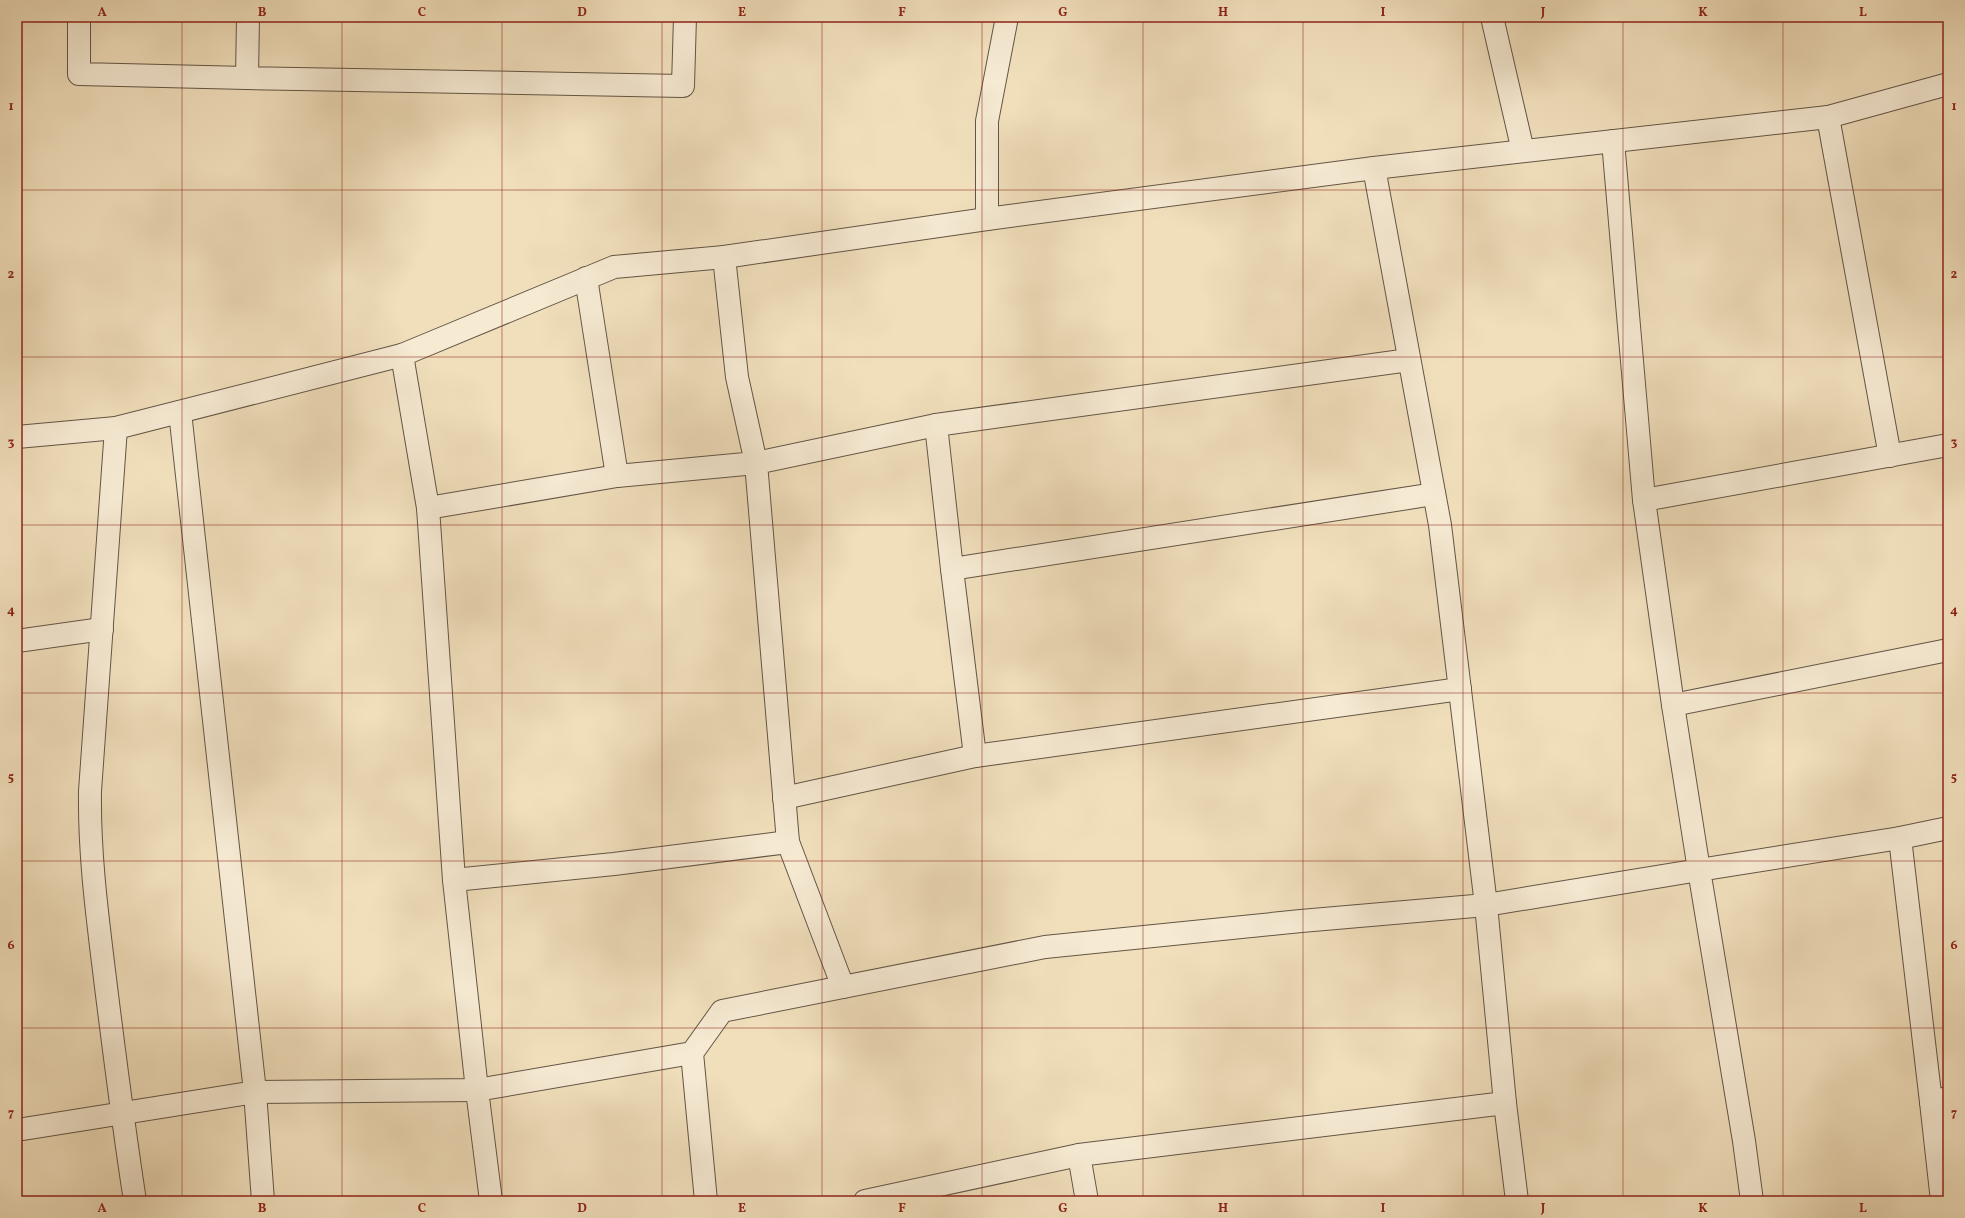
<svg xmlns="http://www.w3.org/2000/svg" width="1965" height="1218" viewBox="0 0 1965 1218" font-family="Vollkorn,serif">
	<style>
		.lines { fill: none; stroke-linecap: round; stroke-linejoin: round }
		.minor-casing { stroke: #635646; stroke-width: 24 }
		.minor { stroke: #f6ead3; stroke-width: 22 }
		.grid { fill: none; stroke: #8f2418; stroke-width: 1; stroke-opacity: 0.55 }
		.neatline { fill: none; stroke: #8f2418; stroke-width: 1.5 }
		.grid-label { font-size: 13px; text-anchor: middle; font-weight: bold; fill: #8f2418 }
	</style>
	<rect width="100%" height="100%" fill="#f1dfbc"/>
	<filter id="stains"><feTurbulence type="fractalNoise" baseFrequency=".005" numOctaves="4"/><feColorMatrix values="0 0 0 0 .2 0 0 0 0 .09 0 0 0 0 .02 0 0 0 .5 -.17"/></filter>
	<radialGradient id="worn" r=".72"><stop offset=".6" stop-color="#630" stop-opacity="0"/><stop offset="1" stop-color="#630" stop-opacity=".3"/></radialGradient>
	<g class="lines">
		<!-- minor casing -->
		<g class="minor-casing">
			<g id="minor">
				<path d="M 79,17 L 79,74 L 247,78"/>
				<path d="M 248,17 L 247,78 L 683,86 L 685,17"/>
				<path d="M 1492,17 L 1523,151"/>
				<path d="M 1828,117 L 1890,456"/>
				<path d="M 1613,141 L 1644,500"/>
				<path d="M 987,219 L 987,121 L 1007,17"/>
				<path d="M 180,412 L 255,1092 L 263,1201"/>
				<path d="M 936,425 L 952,569 L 1434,494"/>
				<path d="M 116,428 L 90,791 C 89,857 98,921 106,987 C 115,1059 124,1130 135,1201"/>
				<path d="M 17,437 L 116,428 L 402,355"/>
				<path d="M 617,476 L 756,463 L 737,377 L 724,257"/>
				<path d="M 428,508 L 617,476 L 586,278"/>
				<path d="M 952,569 L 975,756"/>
				<path d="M 17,641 L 102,629"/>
				<path d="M 1673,705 L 1644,500 L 1948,445"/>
				<path d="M 784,798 L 975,756 L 1460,689"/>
				<path d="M 454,880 L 428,508 L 402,355 L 614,267 L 724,257 L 987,219 L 1374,168"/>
				<path d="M 843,987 L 788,842 L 756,463 L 936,425 L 1409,360"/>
				<path d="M 1931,1102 L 1900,838 L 1948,828"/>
				<path d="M 1505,1103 L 1486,905 L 1699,870 L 1673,705 L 1948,650"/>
				<path d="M 17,1130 L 255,1092 L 477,1090 L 454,880 L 614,864 L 788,842"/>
				<path d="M 491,1201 L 477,1090 L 692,1053"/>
				<path d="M 706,1201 L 692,1053 L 722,1011 L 1045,947 L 1301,921 L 1486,905 L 1440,525 L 1374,168 L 1828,117 L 1948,84"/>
				<path d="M 865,1201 L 1079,1155"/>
				<path d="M 1087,1201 L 1079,1155 L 1505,1103 L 1517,1201"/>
				<path d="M 1752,1201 L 1744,1141 L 1699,870 L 1900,838"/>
				<path d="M 1942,1201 L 1931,1102 L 1948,1098"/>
			</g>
		</g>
		<!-- minor -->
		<use href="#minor" class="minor"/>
	</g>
	<!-- grid -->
	<path class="grid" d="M 182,17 L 182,1201M 342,17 L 342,1201M 502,17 L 502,1201M 662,17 L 662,1201M 822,17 L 822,1201M 982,17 L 982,1201M 1143,17 L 1143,1201M 1303,17 L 1303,1201M 1463,17 L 1463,1201M 1623,17 L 1623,1201M 1783,17 L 1783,1201M 17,190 L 1948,190M 17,357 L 1948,357M 17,525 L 1948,525M 17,693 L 1948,693M 17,861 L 1948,861M 17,1028 L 1948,1028"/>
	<!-- margin -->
	<rect width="1965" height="1218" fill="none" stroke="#f1dfbc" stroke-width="44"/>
	<rect x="22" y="22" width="1921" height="1174" class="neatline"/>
	<g class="grid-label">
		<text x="102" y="16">A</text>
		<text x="262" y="16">B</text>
		<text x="422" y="16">C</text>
		<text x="582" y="16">D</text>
		<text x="742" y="16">E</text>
		<text x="902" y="16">F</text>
		<text x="1063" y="16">G</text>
		<text x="1223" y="16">H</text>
		<text x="1383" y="16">I</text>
		<text x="1543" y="16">J</text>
		<text x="1703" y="16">K</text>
		<text x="1863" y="16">L</text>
		<text x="11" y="110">1</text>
		<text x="1954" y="110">1</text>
		<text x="11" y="278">2</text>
		<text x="1954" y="278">2</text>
		<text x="11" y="446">3</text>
		<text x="1954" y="446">3</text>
		<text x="11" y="614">4</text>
		<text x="1954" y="614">4</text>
		<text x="11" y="781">5</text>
		<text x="1954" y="781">5</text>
		<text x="11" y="949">6</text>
		<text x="1954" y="949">6</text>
		<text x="11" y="1117">7</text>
		<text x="1954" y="1117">7</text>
		<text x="102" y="1212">A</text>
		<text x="262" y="1212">B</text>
		<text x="422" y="1212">C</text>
		<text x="582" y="1212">D</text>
		<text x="742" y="1212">E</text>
		<text x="902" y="1212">F</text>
		<text x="1063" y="1212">G</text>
		<text x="1223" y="1212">H</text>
		<text x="1383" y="1212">I</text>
		<text x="1543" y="1212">J</text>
		<text x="1703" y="1212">K</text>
		<text x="1863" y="1212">L</text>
	</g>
	<rect width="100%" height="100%" filter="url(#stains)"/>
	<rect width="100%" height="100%" fill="url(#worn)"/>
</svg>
